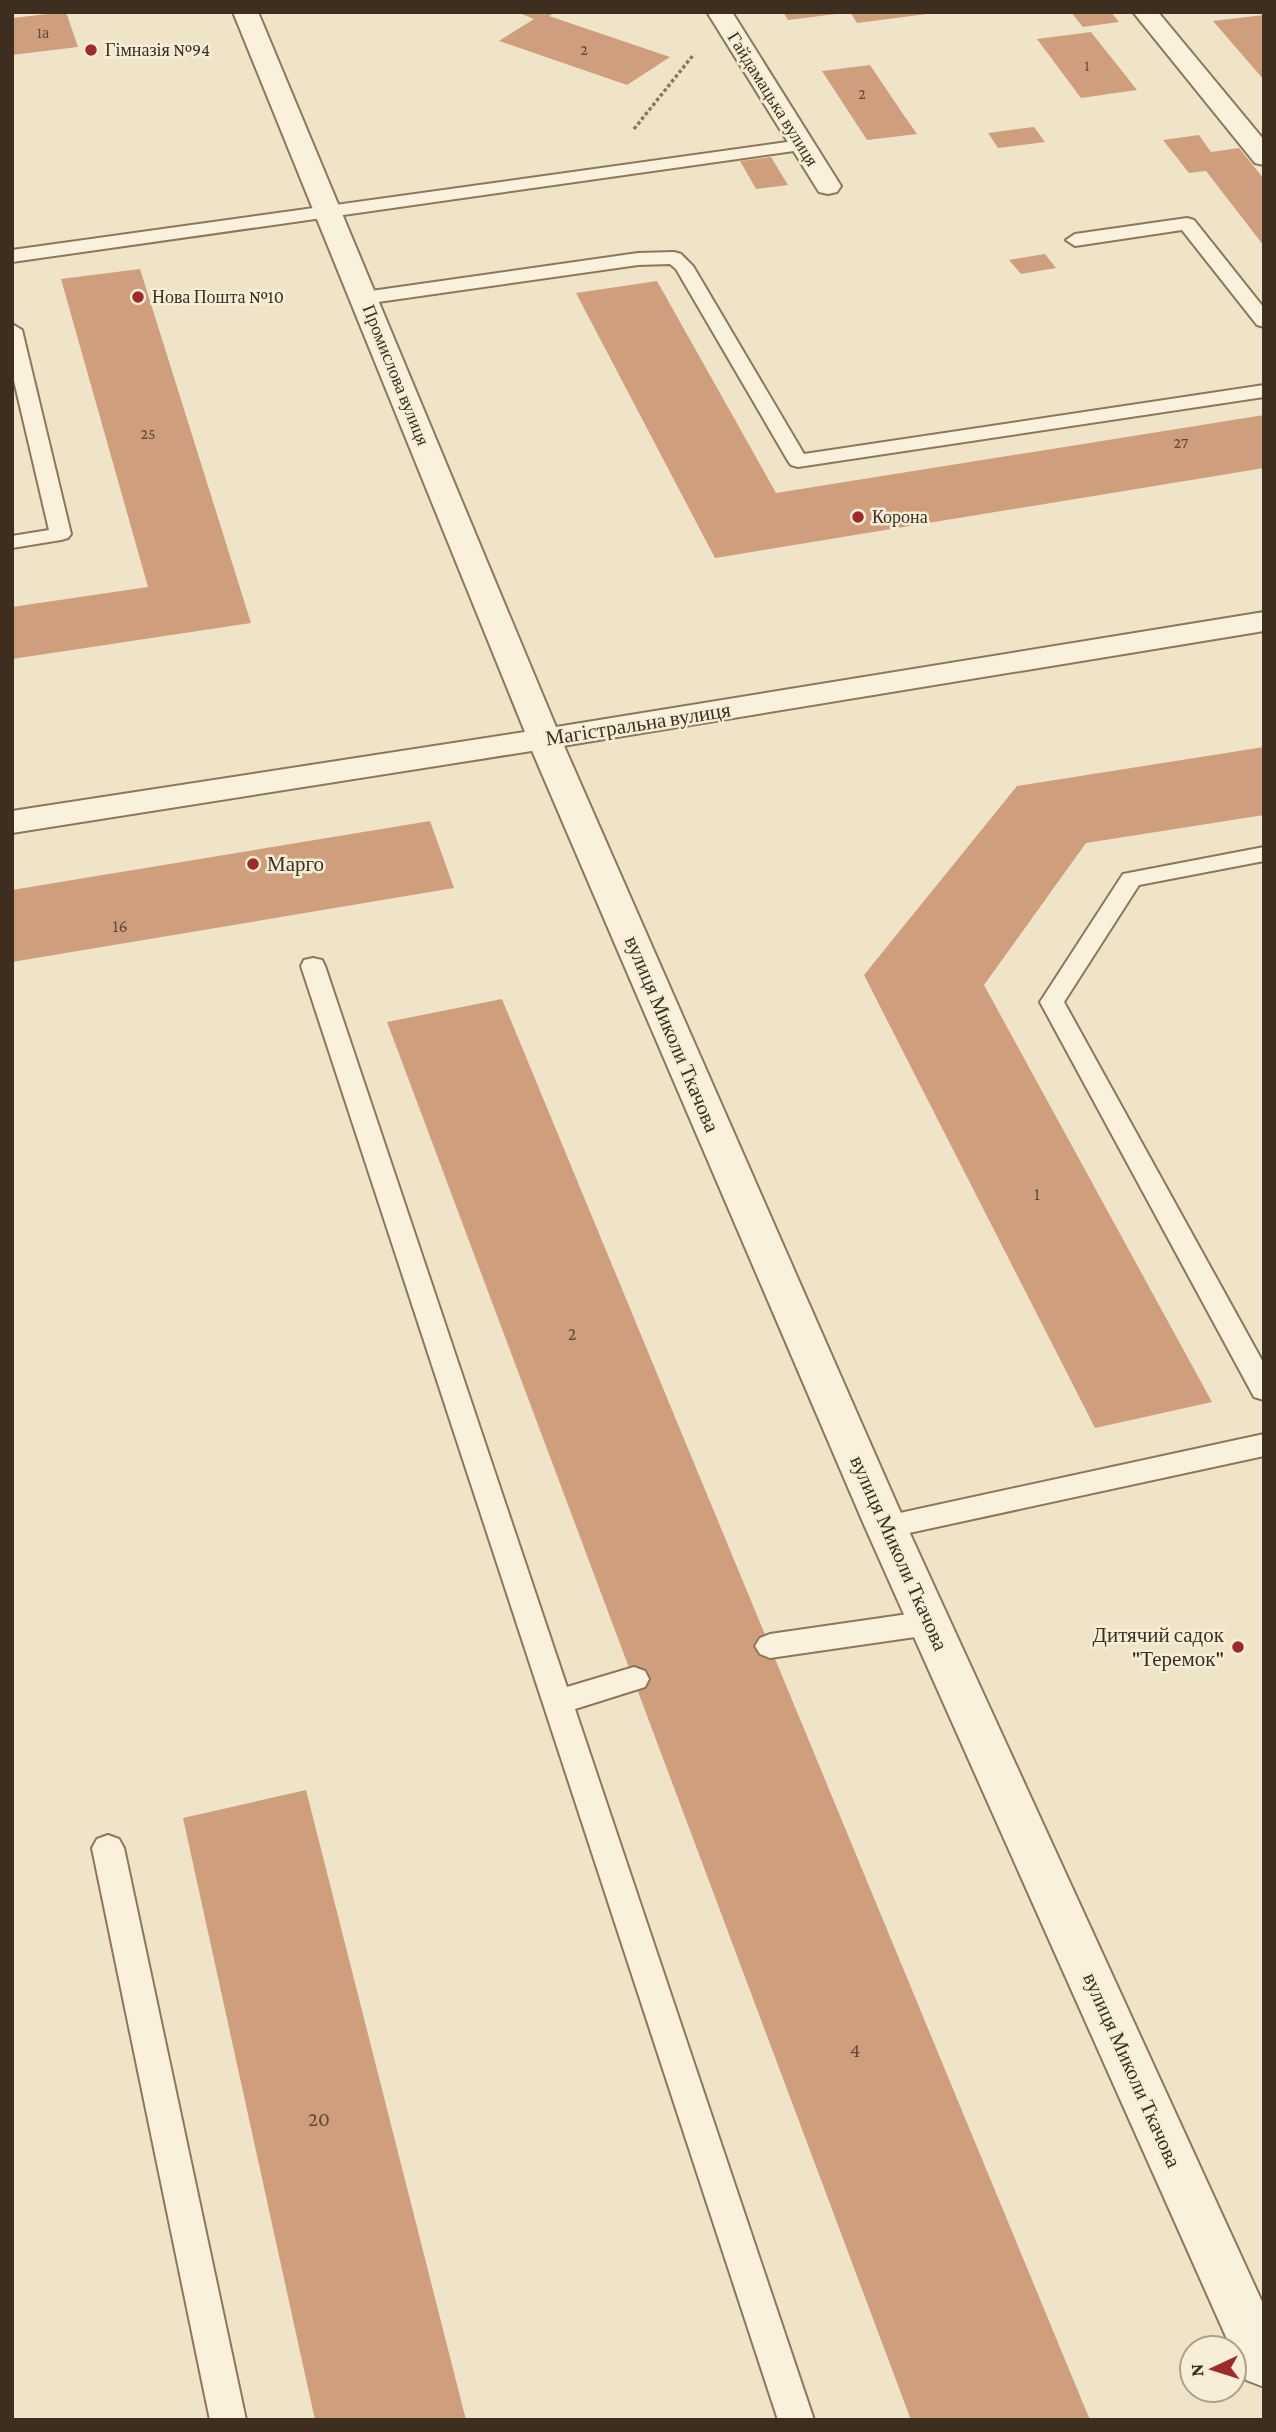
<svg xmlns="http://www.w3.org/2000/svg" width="1276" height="2432" viewBox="0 0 1276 2432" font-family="'Crimson Pro',serif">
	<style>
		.building { fill: #cf9f7d }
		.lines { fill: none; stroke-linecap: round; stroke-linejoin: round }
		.service-casing { stroke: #8d765c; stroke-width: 4 }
		.minor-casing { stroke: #8d765c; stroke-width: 4 }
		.tertiary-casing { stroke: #8d765c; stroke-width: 4 }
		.path { stroke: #8d765c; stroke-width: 3.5; stroke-dasharray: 3.5 2.5; stroke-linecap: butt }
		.service { fill: #faf1dc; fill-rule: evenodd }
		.minor { fill: #faf1dc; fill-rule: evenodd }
		.tertiary { fill: #faf1dc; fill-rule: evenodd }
		.poi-dot { fill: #9e2a2b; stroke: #f7eed8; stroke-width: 2.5 }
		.labels { text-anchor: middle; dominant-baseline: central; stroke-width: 5; stroke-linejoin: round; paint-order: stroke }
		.far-number-label { font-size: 16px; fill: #624a37 }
		.far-poi-label { font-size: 18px; fill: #3d2e20; stroke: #f7eed8; text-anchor: start }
		.far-street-label { font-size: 18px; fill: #3d2e20; stroke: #f7eed8 }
		.number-label { font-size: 18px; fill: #624a37 }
		.street-label { font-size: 21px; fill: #3d2e20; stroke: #f7eed8 }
		.poi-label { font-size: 21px; fill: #3d2e20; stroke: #f7eed8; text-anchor: start }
		.near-number-label { font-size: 21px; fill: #624a37 }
	</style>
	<rect width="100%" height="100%" fill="#f0e4c8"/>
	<!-- building -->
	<g class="building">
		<path d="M 66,12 L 78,47 L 12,55 L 12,18 Z"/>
		<path d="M 517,12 L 556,12 L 549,16 L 670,57 L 627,85 L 499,41 L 534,19 Z"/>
		<path d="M 783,12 L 836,12 L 836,14 L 788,20 Z"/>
		<path d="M 850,12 L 926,12 L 927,14 L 857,23 Z"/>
		<path d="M 1071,12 L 1111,12 L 1119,22 L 1083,27 Z"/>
		<path d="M 1264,15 L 1264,80 L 1213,21 Z"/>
		<path d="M 1091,32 L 1137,90 L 1081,98 L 1037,39 Z"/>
		<path d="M 870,65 L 903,114 L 917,134 L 867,140 L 822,71 Z"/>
		<path d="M 1034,127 L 1045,142 L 998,148 L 988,133 Z"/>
		<path d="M 1199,135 L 1211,152 L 1239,148 L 1264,179 L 1264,246 L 1206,171 L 1189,173 L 1163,140 Z"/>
		<path d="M 771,157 L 788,185 L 756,189 L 740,161 Z"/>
		<path d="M 1045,254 L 1056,268 L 1021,274 L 1009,260 Z"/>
		<path d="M 140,269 L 251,623 L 12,659 L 12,607 L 148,587 L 61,279 Z"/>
		<path d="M 657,281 L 776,493 L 1264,415 L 1264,468 L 715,558 L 576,293 Z"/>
		<path d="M 1264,747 L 1264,815 L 1086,843 L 984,985 L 1212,1402 L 1095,1428 L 864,975 L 1017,786 Z"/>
		<path d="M 430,821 L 454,888 L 12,962 L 12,890 Z"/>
		<path d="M 502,999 L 1090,2420 L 911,2420 L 387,1022 Z"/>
		<path d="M 306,1790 L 466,2420 L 315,2420 L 183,1818 Z"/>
	</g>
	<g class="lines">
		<!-- service casing -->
		<g class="service-casing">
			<g id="service">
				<path d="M 802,140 L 811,145 L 808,149 L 12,262 L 12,250 Z"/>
				<path d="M 1187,218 L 1194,220 L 1264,308 L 1264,327 L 1257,325 L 1182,230 L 1075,246 L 1066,240 L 1075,234 Z"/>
				<path d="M 674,252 L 681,254 L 693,266 L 804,454 L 1264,385 L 1264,397 L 798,467 L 791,465 L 788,461 L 676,269 L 670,264 L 638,265 L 364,304 L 354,298 L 364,292 L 638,253 Z"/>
				<path d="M 12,324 L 22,330 L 71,534 L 68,538 L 61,540 L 12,548 L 12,536 L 49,530 L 12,372 Z"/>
				<path d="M 1264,847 L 1264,861 L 1139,885 L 1064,1002 L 1264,1364 L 1264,1400 L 1254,1397 L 1040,1002 L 1123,874 Z"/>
				<path d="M 313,958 L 322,960 L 325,966 L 567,1687 L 634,1667 L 645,1671 L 649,1679 L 645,1687 L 575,1709 L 814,2420 L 778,2420 L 301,966 L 304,960 Z"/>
				<path d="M 1264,1434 L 1264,1456 L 886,1538 L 876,1535 L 872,1527 L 876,1519 L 886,1516 Z"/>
				<path d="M 929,1611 L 939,1615 L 944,1623 L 939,1631 L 929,1635 L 770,1658 L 760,1654 L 755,1646 L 760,1638 L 770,1634 Z"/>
				<path d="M 108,1835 L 119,1839 L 124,1848 L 246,2420 L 210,2420 L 92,1848 L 97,1839 Z"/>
			</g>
		</g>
		<!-- minor casing -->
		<g class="minor-casing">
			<g id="minor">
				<path d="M 707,12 L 732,12 L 841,186 L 837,192 L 828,194 L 819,192 Z"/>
				<path d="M 1133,12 L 1158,12 L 1264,140 L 1264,165 L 1255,163 Z"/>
				<path d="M 544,729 L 556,732 L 561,739 L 907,1527 L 1264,2306 L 1264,2387 L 1246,2380 L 1234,2348 L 1231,2348 L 865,1527 L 527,739 L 532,732 Z"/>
			</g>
		</g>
		<!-- tertiary casing -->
		<g class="tertiary-casing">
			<path id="tertiary" d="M 233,12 L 258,12 L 556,727 L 1264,612 L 1264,631 L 544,749 L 12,833 L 12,811 L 525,732 Z"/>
		</g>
		<!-- path -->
		<path class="path" d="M 634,129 L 694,54"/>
		<!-- service -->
		<use href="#service" class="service"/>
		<!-- minor -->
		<use href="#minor" class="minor"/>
		<!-- tertiary -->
		<use href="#tertiary" class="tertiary"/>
	</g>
	<!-- markers -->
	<g class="poi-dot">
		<circle cx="91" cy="50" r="7"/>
		<circle cx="138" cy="297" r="7"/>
		<circle cx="858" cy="517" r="7"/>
		<circle cx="253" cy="864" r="7"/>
		<circle cx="1238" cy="1647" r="7"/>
	</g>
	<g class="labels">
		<!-- far-number labels -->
		<g class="far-number-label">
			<text x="43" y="32">1а</text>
			<text x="584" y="49">2</text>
			<text x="1087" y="65">1</text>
			<text x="862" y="93">2</text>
			<text x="148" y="433">25</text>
			<text x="1181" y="442">27</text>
		</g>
		<!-- far-poi labels -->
		<g class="far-poi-label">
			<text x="105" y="50">Гімназія №94</text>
			<text x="152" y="297">Нова Пошта №10</text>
			<text x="872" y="517">Корона</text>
		</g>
		<!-- far-street labels -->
		<g class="far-street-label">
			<text transform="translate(773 99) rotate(58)">Гайдамацька вулиця</text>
			<text transform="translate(396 375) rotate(68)">Промислова вулиця</text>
		</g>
		<!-- number labels -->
		<g class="number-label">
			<text x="120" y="926">16</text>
			<text x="1037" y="1194">1</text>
			<text x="572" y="1334">2</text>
		</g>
		<!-- street labels -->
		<g class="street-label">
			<text transform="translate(638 724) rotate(-9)">Магістральна вулиця</text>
			<text transform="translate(672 1034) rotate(67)">вулиця Миколи Ткачова</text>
			<text transform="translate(899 1553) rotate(66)">вулиця Миколи Ткачова</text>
			<text transform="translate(1132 2070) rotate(66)">вулиця Миколи Ткачова</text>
		</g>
		<!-- poi labels -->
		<g class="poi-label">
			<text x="267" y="864">Марго</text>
			<text x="1224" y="1635" text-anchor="end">Дитячий садок<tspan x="1224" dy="24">"Теремок"</tspan></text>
		</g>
		<!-- near-number labels -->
		<g class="near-number-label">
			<text x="855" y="2050">4</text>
			<text x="319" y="2119">20</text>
		</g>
	</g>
	<!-- border -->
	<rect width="1276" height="2432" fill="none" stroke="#3d2e20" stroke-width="28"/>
	<!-- north arrow -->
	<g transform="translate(1213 2369) rotate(266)"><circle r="33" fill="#f7eed8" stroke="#ada18e" stroke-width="2"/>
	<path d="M0-5L12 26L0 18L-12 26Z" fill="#9e2a2b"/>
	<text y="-10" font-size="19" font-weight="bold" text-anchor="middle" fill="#3d2e20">N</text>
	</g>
</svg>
